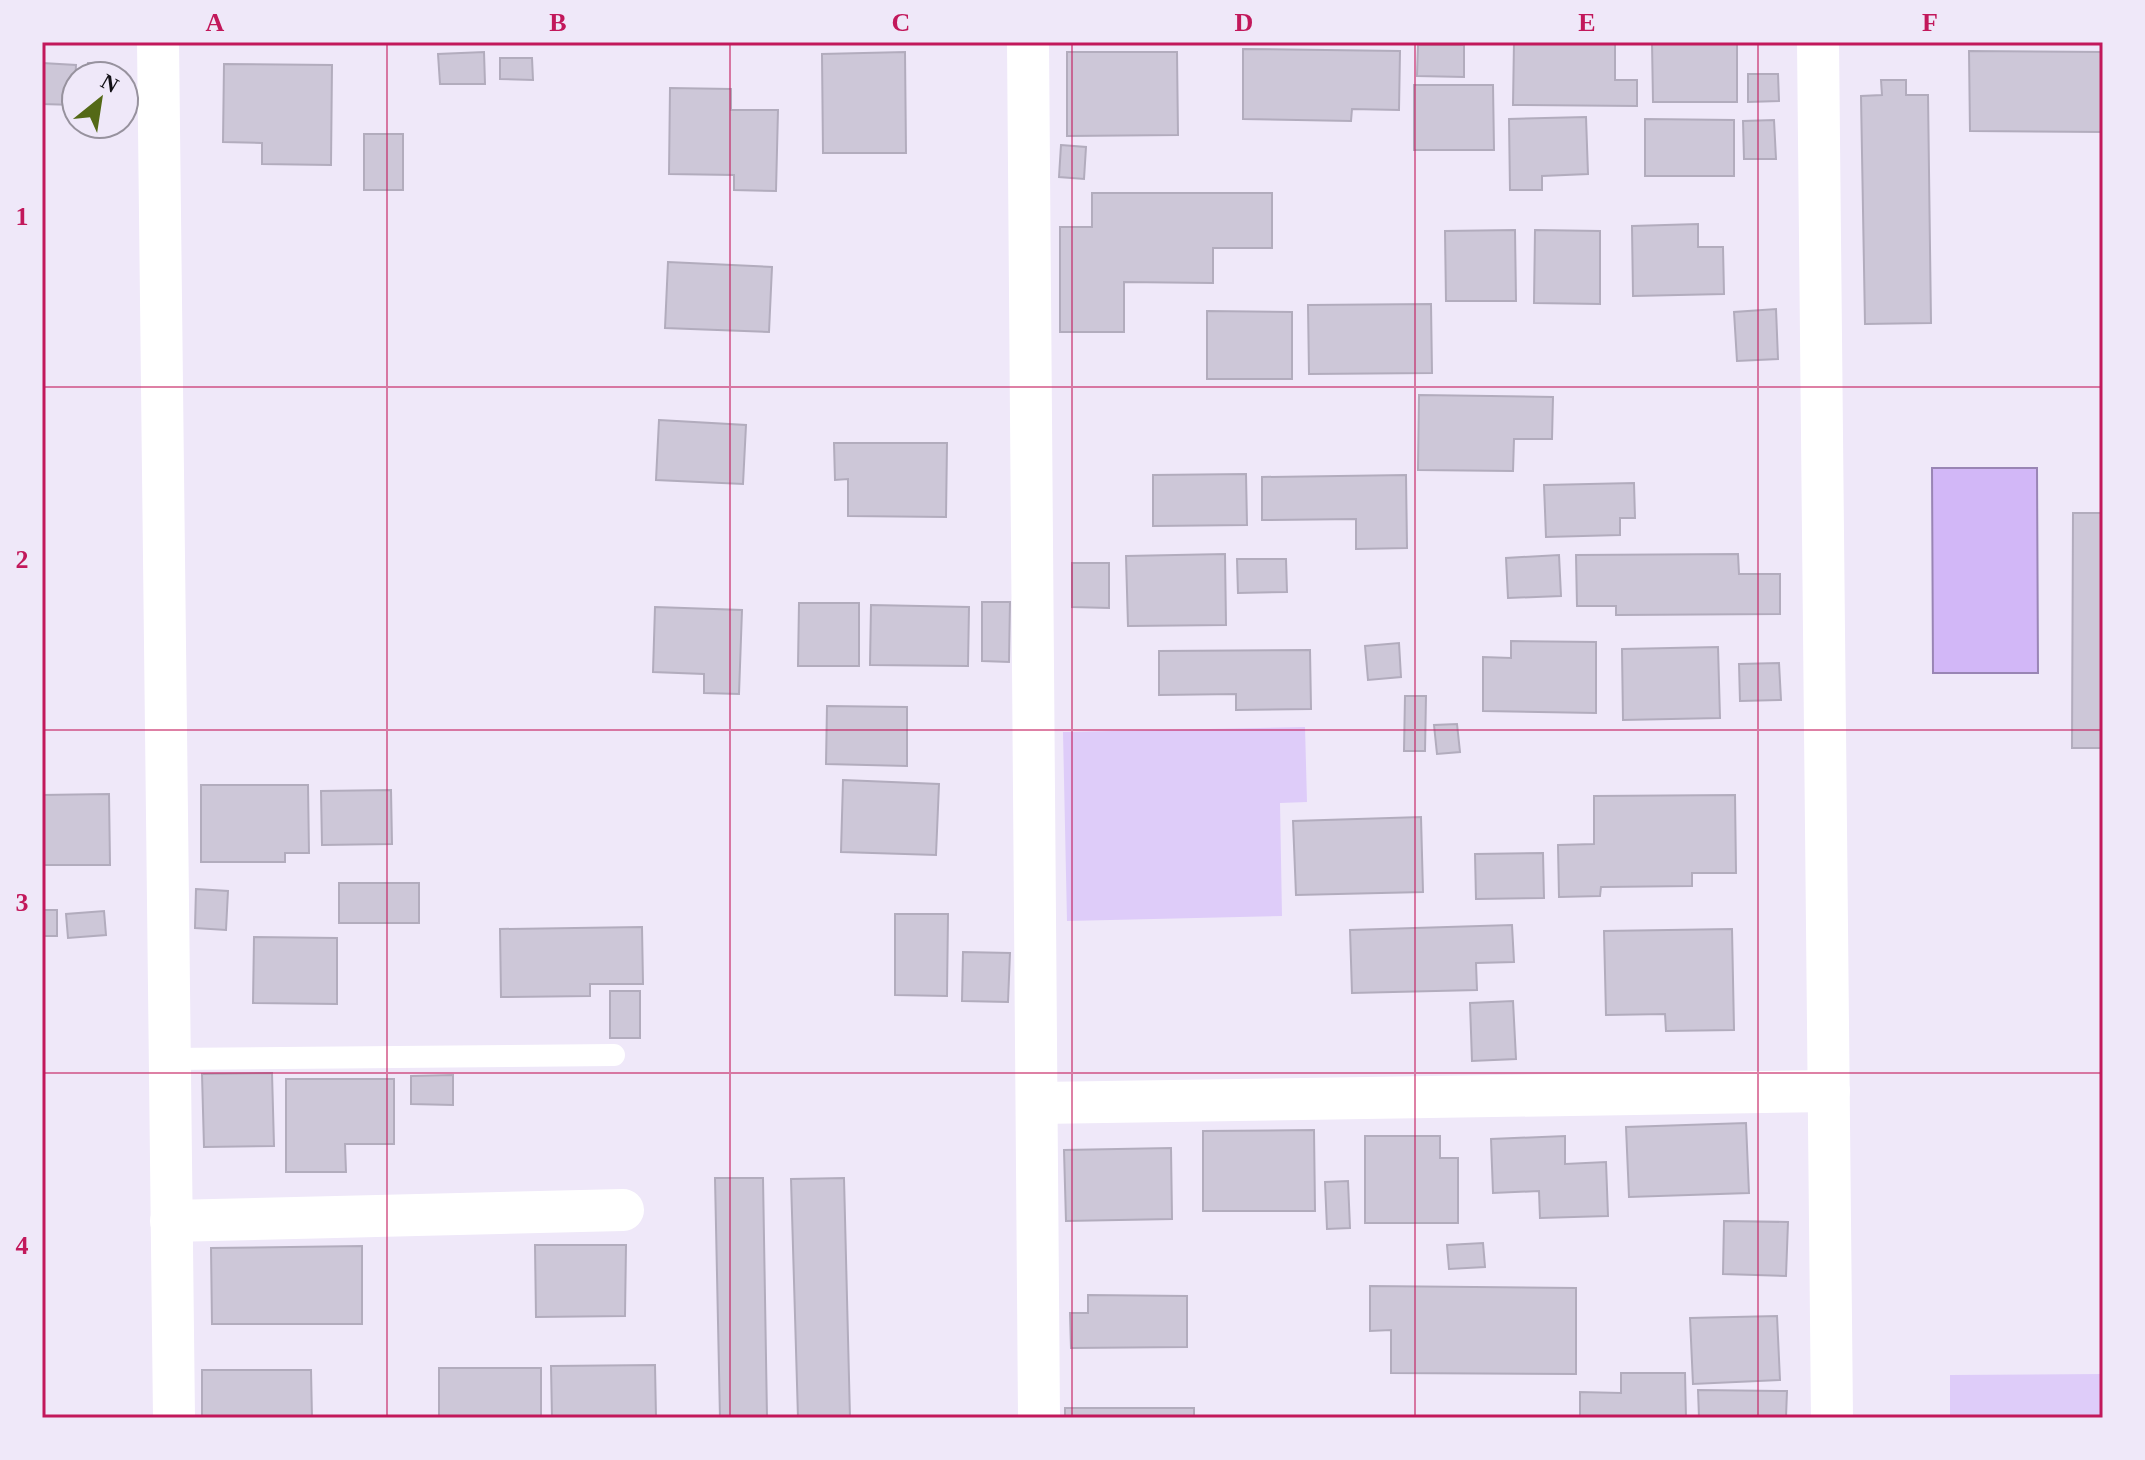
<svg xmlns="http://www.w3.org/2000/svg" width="2145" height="1460" viewBox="0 0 2145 1460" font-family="'Times New Roman',serif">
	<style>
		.green { fill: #deccf9 }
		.water { fill: #d2b7f7; stroke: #9985b4; stroke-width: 2 }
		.building { fill: #cdc7d8; stroke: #b2acbd; stroke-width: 2 }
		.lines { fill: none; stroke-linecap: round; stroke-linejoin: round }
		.service { stroke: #fff; stroke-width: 22 }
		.minor { stroke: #fff; stroke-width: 42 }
		.grid { fill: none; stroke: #c2185b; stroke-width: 2; stroke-opacity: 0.55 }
		.neatline { fill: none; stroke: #c2185b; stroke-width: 3 }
		.grid-label { font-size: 26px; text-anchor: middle; font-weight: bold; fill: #c2185b }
	</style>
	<rect width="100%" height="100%" fill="#efe8f9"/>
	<!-- green -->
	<g class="green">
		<path d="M 1305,727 L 1307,802 L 1280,803 L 1282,916 L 1067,921 L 1063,732 Z"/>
		<path d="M 2103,1374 L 2103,1418 L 1950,1418 L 1950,1375 Z"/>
	</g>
	<!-- water -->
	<path class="water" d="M 1932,468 L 2037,468 L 2038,673 L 1933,673 Z"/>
	<!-- building -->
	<g class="building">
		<path d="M 1514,42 L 1615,42 L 1615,80 L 1637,80 L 1637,106 L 1513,105 Z"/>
		<path d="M 1652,42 L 1737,42 L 1737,102 L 1653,102 Z"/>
		<path d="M 1418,45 L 1464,45 L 1464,77 L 1417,76 Z"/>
		<path d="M 1243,49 L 1400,51 L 1399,110 L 1352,109 L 1351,121 L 1243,119 Z"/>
		<path d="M 1969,51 L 2103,52 L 2103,132 L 1970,131 Z"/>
		<path d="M 484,52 L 485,84 L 440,84 L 438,54 Z"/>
		<path d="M 905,52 L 906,153 L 823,153 L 822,54 Z"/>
		<path d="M 1067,52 L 1177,52 L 1178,135 L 1067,136 Z"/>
		<path d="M 500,58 L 532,58 L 533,80 L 500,79 Z"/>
		<path d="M 42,63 L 76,65 L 74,105 L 42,104 Z"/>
		<path d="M 88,63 L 112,64 L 112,76 L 88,76 Z"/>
		<path d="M 224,64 L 332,65 L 331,165 L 262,164 L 262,143 L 223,142 Z"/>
		<path d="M 1748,74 L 1778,74 L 1779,101 L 1748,102 Z"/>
		<path d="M 1881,80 L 1906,80 L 1906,95 L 1928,95 L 1931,323 L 1865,324 L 1861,96 L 1882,95 Z"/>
		<path d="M 1414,85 L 1493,85 L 1494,150 L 1414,150 Z"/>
		<path d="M 670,88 L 731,89 L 731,110 L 778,110 L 776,191 L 734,190 L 734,175 L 669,174 Z"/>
		<path d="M 1586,117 L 1588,174 L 1542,176 L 1542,190 L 1510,190 L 1509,119 Z"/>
		<path d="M 1645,119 L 1734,120 L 1734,176 L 1645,176 Z"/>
		<path d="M 1774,120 L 1776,159 L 1744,159 L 1743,121 Z"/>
		<rect x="364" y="134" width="39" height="56"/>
		<path d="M 1061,145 L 1086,147 L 1084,179 L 1059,177 Z"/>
		<path d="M 1092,193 L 1272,193 L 1272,248 L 1213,248 L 1213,283 L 1124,282 L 1124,332 L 1060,332 L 1060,227 L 1092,227 Z"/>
		<path d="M 1698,224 L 1698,247 L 1723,247 L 1724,294 L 1633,296 L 1632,226 Z"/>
		<path d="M 1515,230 L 1516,301 L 1446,301 L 1445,231 Z"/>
		<path d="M 1535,230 L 1600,231 L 1600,304 L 1534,303 Z"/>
		<path d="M 668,262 L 772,267 L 769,332 L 665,328 Z"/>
		<path d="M 1431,304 L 1432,373 L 1309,374 L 1308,305 Z"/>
		<path d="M 1776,309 L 1778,359 L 1737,361 L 1734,312 Z"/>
		<path d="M 1207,311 L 1292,312 L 1292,379 L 1207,379 Z"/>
		<path d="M 1419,395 L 1553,397 L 1552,439 L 1514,439 L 1513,471 L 1418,470 Z"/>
		<path d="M 659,420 L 746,425 L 743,484 L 656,480 Z"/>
		<path d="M 834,443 L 947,443 L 946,517 L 848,516 L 848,479 L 835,480 Z"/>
		<path d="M 1246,474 L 1247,525 L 1153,526 L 1153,475 Z"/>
		<path d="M 1406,475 L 1407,548 L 1356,549 L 1356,519 L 1262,520 L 1262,477 Z"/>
		<path d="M 1634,483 L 1635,518 L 1620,518 L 1620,535 L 1546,537 L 1544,485 Z"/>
		<path d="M 2073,513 L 2103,513 L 2103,748 L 2072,748 Z"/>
		<path d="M 1225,554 L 1226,625 L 1128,626 L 1126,556 Z"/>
		<path d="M 1738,554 L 1739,574 L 1780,574 L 1780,614 L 1616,615 L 1616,606 L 1577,606 L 1576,555 Z"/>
		<path d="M 1559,555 L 1561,596 L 1508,598 L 1506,558 Z"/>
		<path d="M 1237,559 L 1286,559 L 1287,592 L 1238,593 Z"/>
		<path d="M 1072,563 L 1109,563 L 1109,608 L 1072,607 Z"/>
		<path d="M 982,602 L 1010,602 L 1009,662 L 982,661 Z"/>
		<path d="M 799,603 L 859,603 L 859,666 L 798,666 Z"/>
		<path d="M 871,605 L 969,607 L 968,666 L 870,665 Z"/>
		<path d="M 655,607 L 742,610 L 739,694 L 704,693 L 704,674 L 653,672 Z"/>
		<path d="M 1511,641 L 1596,642 L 1596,713 L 1483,711 L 1483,657 L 1511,658 Z"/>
		<path d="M 1399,643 L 1401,677 L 1368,680 L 1365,646 Z"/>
		<path d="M 1718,647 L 1720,718 L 1623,720 L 1622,649 Z"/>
		<path d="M 1310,650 L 1311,709 L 1236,710 L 1236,694 L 1159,695 L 1159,651 Z"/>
		<path d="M 1779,663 L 1781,700 L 1740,701 L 1739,664 Z"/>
		<path d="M 1405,696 L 1426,696 L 1425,751 L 1404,751 Z"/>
		<path d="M 827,706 L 907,707 L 907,766 L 826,764 Z"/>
		<path d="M 1457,724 L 1460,752 L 1437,754 L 1434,725 Z"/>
		<path d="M 843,780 L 939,784 L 936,855 L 841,852 Z"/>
		<path d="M 201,785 L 308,785 L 309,853 L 285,853 L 285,862 L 201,862 Z"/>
		<path d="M 391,790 L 392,844 L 322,845 L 321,791 Z"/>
		<path d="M 109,794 L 110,865 L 42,865 L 42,795 Z"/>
		<path d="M 1735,795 L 1736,873 L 1692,873 L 1692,886 L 1601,887 L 1600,896 L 1559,897 L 1558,845 L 1594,844 L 1594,796 Z"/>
		<path d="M 1421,817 L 1423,892 L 1296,895 L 1293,821 Z"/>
		<path d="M 1543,853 L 1544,898 L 1476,899 L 1475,854 Z"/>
		<rect x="339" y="883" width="80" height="40"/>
		<path d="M 196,889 L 228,891 L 226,930 L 195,928 Z"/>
		<rect x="42" y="910" width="15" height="26"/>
		<path d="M 104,911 L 106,935 L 68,938 L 66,914 Z"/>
		<path d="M 895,914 L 948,914 L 947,996 L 895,995 Z"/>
		<path d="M 1512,925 L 1514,962 L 1476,963 L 1477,990 L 1352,993 L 1350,930 Z"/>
		<path d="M 642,927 L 643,984 L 590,984 L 590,996 L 501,997 L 500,929 Z"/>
		<path d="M 1732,929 L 1734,1030 L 1666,1031 L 1665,1014 L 1606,1015 L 1604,931 Z"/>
		<path d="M 254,937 L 337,938 L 337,1004 L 253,1003 Z"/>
		<path d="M 963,952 L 1010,953 L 1008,1002 L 962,1001 Z"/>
		<rect x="610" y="991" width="30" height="47"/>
		<path d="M 1513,1001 L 1516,1059 L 1472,1061 L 1470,1003 Z"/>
		<path d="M 272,1073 L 274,1146 L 204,1147 L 202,1074 Z"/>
		<path d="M 453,1075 L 453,1105 L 411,1104 L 411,1076 Z"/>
		<path d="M 286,1079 L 394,1079 L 394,1144 L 345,1144 L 346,1172 L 286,1172 Z"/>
		<path d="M 1746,1123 L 1749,1193 L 1629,1197 L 1626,1127 Z"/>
		<path d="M 1314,1130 L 1315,1211 L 1203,1211 L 1203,1131 Z"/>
		<path d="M 1365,1136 L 1440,1136 L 1440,1158 L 1458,1158 L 1458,1223 L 1365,1223 Z"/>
		<path d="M 1565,1136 L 1565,1164 L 1606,1162 L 1608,1216 L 1540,1218 L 1539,1191 L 1493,1193 L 1491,1139 Z"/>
		<path d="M 1171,1148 L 1172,1219 L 1066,1221 L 1064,1150 Z"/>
		<path d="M 715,1178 L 763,1178 L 767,1418 L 720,1418 Z"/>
		<path d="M 844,1178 L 850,1418 L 798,1418 L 791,1179 Z"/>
		<path d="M 1348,1181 L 1350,1228 L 1327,1229 L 1325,1182 Z"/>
		<path d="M 1724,1221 L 1788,1222 L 1786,1276 L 1723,1274 Z"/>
		<path d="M 1483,1243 L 1485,1267 L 1449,1269 L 1447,1245 Z"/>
		<path d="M 535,1245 L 626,1245 L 625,1316 L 536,1317 Z"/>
		<path d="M 362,1246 L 362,1324 L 212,1324 L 211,1248 Z"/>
		<path d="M 1370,1286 L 1576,1288 L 1576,1374 L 1391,1373 L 1391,1330 L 1370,1331 Z"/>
		<path d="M 1088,1295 L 1187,1296 L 1187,1347 L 1071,1348 L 1070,1313 L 1088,1313 Z"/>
		<path d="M 1777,1316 L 1780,1380 L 1693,1384 L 1690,1318 Z"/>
		<path d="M 655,1365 L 656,1418 L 552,1418 L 551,1366 Z"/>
		<rect x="439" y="1368" width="102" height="50"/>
		<path d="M 202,1370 L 311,1370 L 312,1418 L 202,1418 Z"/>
		<path d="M 1621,1373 L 1685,1373 L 1686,1418 L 1580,1418 L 1580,1392 L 1621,1393 Z"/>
		<path d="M 1698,1390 L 1787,1391 L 1786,1417 L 1699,1417 Z"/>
		<rect x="1065" y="1408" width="129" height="10"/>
	</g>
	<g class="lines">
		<!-- service -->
		<path class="service" d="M 169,1059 L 614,1055"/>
		<!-- minor -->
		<g class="minor">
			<path d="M 158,42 L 174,1418"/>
			<path d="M 1028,42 L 1039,1418"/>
			<path d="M 1818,42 L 1832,1418"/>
			<path d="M 1038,1103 L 1829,1091"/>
			<path d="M 171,1221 L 623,1210"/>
		</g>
	</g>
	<!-- grid -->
	<path class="grid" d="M 387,42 L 387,1418M 730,42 L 730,1418M 1072,42 L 1072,1418M 1415,42 L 1415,1418M 1758,42 L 1758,1418M 42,387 L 2103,387M 42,730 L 2103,730M 42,1073 L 2103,1073"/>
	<!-- border -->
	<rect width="2145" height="1460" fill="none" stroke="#efe8f9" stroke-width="88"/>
	<!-- north arrow -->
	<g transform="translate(100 100) rotate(30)"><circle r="38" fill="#efe8f9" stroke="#97929e" stroke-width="2"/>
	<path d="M0-6L14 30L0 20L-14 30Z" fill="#546917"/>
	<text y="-12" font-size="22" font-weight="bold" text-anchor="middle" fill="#131116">N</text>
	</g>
	<rect x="44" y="44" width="2057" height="1372" class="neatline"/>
	<g class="grid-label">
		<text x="215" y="31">A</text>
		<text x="558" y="31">B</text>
		<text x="901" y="31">C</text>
		<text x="1244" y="31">D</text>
		<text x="1587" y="31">E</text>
		<text x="1930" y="31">F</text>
		<text x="22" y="225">1</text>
		<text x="22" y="568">2</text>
		<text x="22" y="911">3</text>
		<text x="22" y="1254">4</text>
	</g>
</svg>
